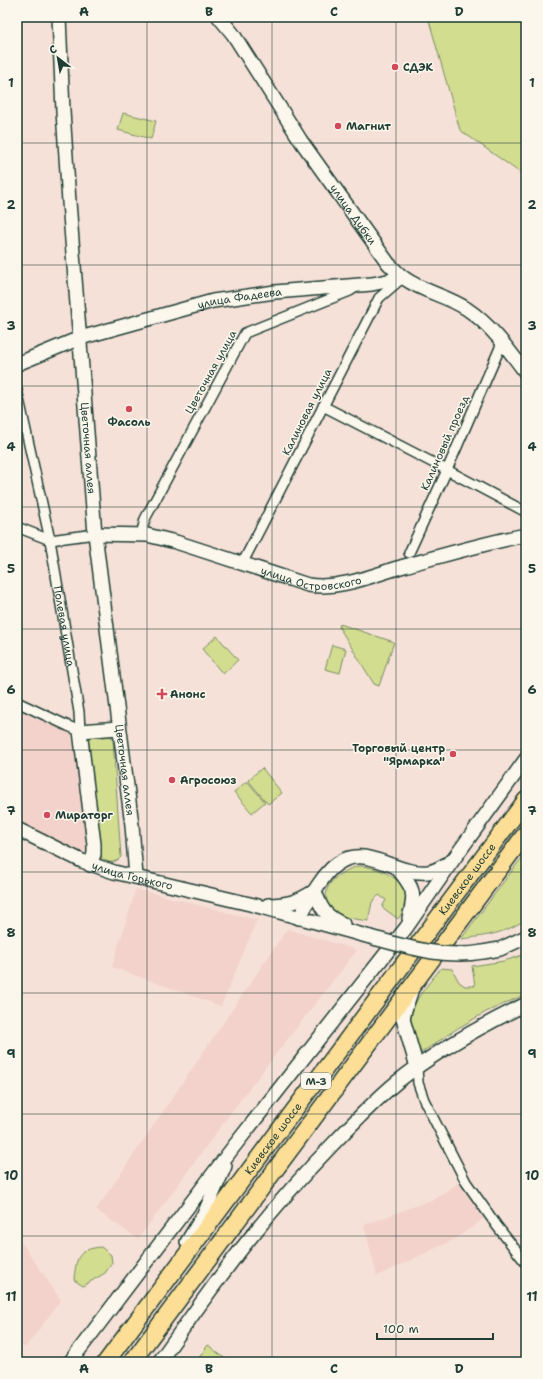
<svg xmlns="http://www.w3.org/2000/svg" width="543" height="1379" viewBox="0 0 543 1379" font-family="'Shantell Sans',sans-serif">
	<style>
		.built { fill: #f2d2ca }
		.green { fill: #d2dd90; stroke: #788d62 }
		.lines { fill: none; stroke-linecap: round; stroke-linejoin: round }
		.street-casing { stroke: #1f3d34; stroke-width: 12 }
		.secondary-casing { stroke: #1f3d34; stroke-width: 16 }
		.highway-casing { stroke: #1f3d34; stroke-width: 19 }
		.street { stroke: #fbf7ec; stroke-width: 9 }
		.secondary { stroke: #fbf7ec; stroke-width: 13 }
		.highway { stroke: #fcde96; stroke-width: 16 }
		.secondary-bridge-casing { stroke: #1f3d34; stroke-width: 16; stroke-linecap: butt }
		.secondary-bridge { stroke: #fbf7ec; stroke-width: 13 }
		.grid { fill: none; stroke: #1f3d34; stroke-width: 1; stroke-opacity: 0.55 }
		.poi-dot { fill: #d1495b; stroke: #fbf7ec; stroke-width: 1.5 }
		.labels { text-anchor: middle; dominant-baseline: central; stroke-width: 3; stroke-linejoin: round; paint-order: stroke }
		.shield { fill: #fbf7ec; stroke: #61756b; stroke-width: 1 }
		.shield-label { font-size: 10px; font-weight: bold; fill: #1f3d34 }
		.poi-label { font-size: 11px; font-weight: bold; fill: #1f3d34; stroke: #fbf7ec; text-anchor: start }
		.street-label { font-size: 11px; fill: #1f3d34; stroke: #fbf7ec }
		.neatline { fill: none; stroke: #1f3d34; stroke-width: 1.5 }
		.grid-label { font-size: 13px; text-anchor: middle; font-weight: bold; fill: #1f3d34 }
	</style>
	<rect width="100%" height="100%" fill="#f6e1d8"/>
	<filter id="ink" filterUnits="userSpaceOnUse"><feTurbulence type="fractalNoise" baseFrequency=".025" numOctaves="2"/><feDisplacementMap in="SourceGraphic" scale="8" xChannelSelector="R" yChannelSelector="G"/><feConvolveMatrix kernelMatrix="1 2 1 2 8 2 1 2 1" color-interpolation-filters="sRGB"/></filter>
	<g filter="url(#ink)">
		<!-- built -->
		<g class="built">
			<path d="M 22,712 L 71,733 L 87,828 L 86,853 L 79,855 L 17,821 L 17,724 Z"/>
			<path d="M 136,889 L 257,920 L 221,1006 L 112,967 Z"/>
			<path d="M 287,929 L 357,950 L 241,1099 L 138,1239 L 96,1210 Z"/>
			<path d="M 461,1181 L 485,1218 L 455,1239 L 377,1276 L 364,1225 L 437,1198 Z"/>
			<path d="M 17,1236 L 61,1300 L 25,1348 L 17,1342 Z"/>
		</g>
		<!-- green -->
		<g class="green">
			<path d="M 428,17 L 526,17 L 526,177 L 460,130 Z"/>
			<path d="M 123,113 L 156,121 L 151,139 L 118,130 Z"/>
			<path d="M 340,624 L 394,642 L 379,686 L 374,684 L 339,627 Z"/>
			<path d="M 217,636 L 238,660 L 223,674 L 202,649 Z"/>
			<path d="M 332,645 L 346,649 L 340,673 L 325,669 Z"/>
			<path d="M 109,734 L 113,740 L 121,857 C 116,862 112,863 105,862 L 102,859 L 87,744 L 90,736 Z"/>
			<path d="M 262,768 L 282,793 L 268,804 L 248,780 Z"/>
			<path d="M 247,781 L 265,802 L 252,813 L 234,792 Z"/>
			<path d="M 526,852 L 526,919 C 505,934 485,936 461,939 Z"/>
			<path d="M 360,866 C 388,868 421,888 398,919 L 382,907 L 386,900 L 379,895 L 372,902 L 368,921 L 342,917 L 335,914 L 326,903 C 326,898 326,891 328,887 C 334,876 348,868 360,866 Z"/>
			<path d="M 526,954 L 526,994 L 486,1012 L 458,1028 L 421,1053 C 417,1043 412,1031 411,1020 C 410,1003 431,981 441,968 L 452,969 L 459,982 L 465,986 L 475,986 L 472,966 L 504,961 Z"/>
			<path d="M 101,1247 L 111,1255 L 112,1263 L 105,1273 L 83,1286 L 74,1280 C 76,1259 77,1249 101,1247 Z"/>
			<path d="M 208,1345 L 229,1362 L 196,1362 Z"/>
		</g>
		<g class="lines">
			<!-- street casing -->
			<g class="street-casing">
				<g id="street">
					<path id="s1" d="M 17,390 L 50,540 L 79,712 L 80,731 L 68,726 L 17,702"/>
					<path d="M 323,406 L 447,470 L 526,512"/>
					<path d="M 17,527 L 50,540 L 95,534"/>
					<path d="M 141,535 L 145,519 L 245,333 L 350,291 L 356,287"/>
					<path d="M 409,553 L 447,470 L 502,343"/>
					<path d="M 242,564 L 379,298 L 401,279"/>
					<path d="M 417,1067 L 418,1083 L 424,1100 L 466,1182 L 497,1226 L 526,1263"/>
				</g>
			</g>
			<!-- secondary casing -->
			<g class="secondary-casing">
				<g id="secondary">
					<path id="s2" d="M 59,17 L 63,111 L 69,202 L 95,534 L 132,825 L 136,877"/>
					<path id="s3" d="M 219,17 L 233,34 L 301,141 L 388,263 C 393,268 398,274 404,278 C 423,292 448,296 467,309 C 491,325 509,350 526,373"/>
					<path id="s4" d="M 17,364 L 80,338 L 213,301 L 275,292 L 372,284 L 402,278"/>
					<path id="s5" d="M 95,534 L 147,535 L 176,542 L 308,585 C 340,590 373,575 404,566 C 444,555 485,543 526,535"/>
					<path id="s6" d="M 17,829 L 82,861 L 114,872 L 254,905 L 370,937"/>
					<path d="M 90,865 L 94,854 L 94,844 L 80,731 L 119,728"/>
					<path d="M 397,868 C 414,888 416,893 409,918"/>
					<path d="M 315,891 C 321,909 325,916 343,924"/>
					<path d="M 268,905 C 287,905 297,902 313,892"/>
					<path d="M 299,918 C 309,901 317,883 331,869 C 363,838 393,876 428,872 C 436,871 443,866 450,862"/>
					<path d="M 483,952 L 500,949 L 526,937"/>
					<path d="M 411,992 L 405,1010 L 403,1019 L 417,1067"/>
					<path d="M 187,1242 L 204,1214 L 225,1166"/>
					<path d="M 70,1362 L 235,1145 L 406,928 L 453,860 L 526,759"/>
					<path d="M 159,1362 C 185,1326 211,1288 239,1252 C 268,1215 299,1179 332,1145 C 353,1123 374,1101 397,1082 C 437,1050 481,1026 526,1004"/>
				</g>
			</g>
			<!-- highway casing -->
			<g class="highway-casing">
				<g id="highway">
					<path id="s7" d="M 106,1362 L 526,800"/>
					<path d="M 132,1362 L 526,833"/>
				</g>
			</g>
			<!-- street -->
			<use href="#street" class="street"/>
			<!-- secondary -->
			<use href="#secondary" class="secondary"/>
			<!-- highway -->
			<use href="#highway" class="highway"/>
			<!-- secondary-bridge casing -->
			<g class="secondary-bridge-casing">
				<path id="secondary-bridge" d="M 370,937 C 407,947 444,959 483,952"/>
			</g>
			<!-- secondary-bridge -->
			<use href="#secondary-bridge" class="secondary-bridge"/>
		</g>
	</g>
	<!-- grid -->
	<path class="grid" d="M 147,17 L 147,1362M 272,17 L 272,1362M 396,17 L 396,1362M 17,143 L 526,143M 17,265 L 526,265M 17,386 L 526,386M 17,507 L 526,507M 17,629 L 526,629M 17,750 L 526,750M 17,872 L 526,872M 17,993 L 526,993M 17,1114 L 526,1114M 17,1236 L 526,1236"/>
	<!-- markers -->
	<g class="poi-dot">
		<circle cx="395" cy="67" r="4"/>
		<circle cx="338" cy="126" r="4"/>
		<circle cx="129" cy="409" r="4"/>
		<path d="M160 688h4v4h4v4h-4v4h-4v-4h-4v-4h4z"/>
		<circle cx="453" cy="754" r="4"/>
		<circle cx="172" cy="780" r="4"/>
		<circle cx="47" cy="815" r="4"/>
	</g>
	<g class="labels">
		<!-- shield labels -->
		<rect class="shield" x="301" y="1073" width="30" height="16" rx="3"/>
		<g class="shield-label">
			<text x="316" y="1081">М-3</text>
		</g>
		<!-- poi labels -->
		<g class="poi-label">
			<text x="403" y="67">СДЭК</text>
			<text x="346" y="126">Магнит</text>
			<text x="129" y="422" text-anchor="middle">Фасоль</text>
			<text x="170" y="694">Анонс</text>
			<text x="445" y="748" text-anchor="end">Торговый центр<tspan x="445" dy="13">"Ярмарка"</tspan></text>
			<text x="180" y="780">Агросоюз</text>
			<text x="55" y="815">Мираторг</text>
		</g>
		<!-- street labels -->
		<g class="street-label">
			<text stroke="none"><textPath href="#s3" startOffset="239">улица Дубки</textPath></text>
			<text stroke="none"><textPath href="#s4" startOffset="233">улица Фадеева</textPath></text>
			<text transform="translate(211 372) rotate(-61)">Цветочная улица</text>
			<text transform="translate(307 412) rotate(-63)">Калиновая улица</text>
			<text transform="translate(445 443) rotate(-66)">Калиновый проезд</text>
			<text stroke="none"><textPath href="#s2" startOffset="432">Цветочная аллея</textPath></text>
			<text stroke="none"><textPath href="#s5" startOffset="223">улица Островского</textPath></text>
			<text stroke="none"><textPath href="#s1" startOffset="241">Полевая улица</textPath></text>
			<text stroke="none"><textPath href="#s2" startOffset="756">Цветочная аллея</textPath></text>
			<text stroke="none"><textPath href="#s6" startOffset="125">улица Горького</textPath></text>
			<text stroke="none"><textPath href="#s7" startOffset="603">Киевское шоссе</textPath></text>
			<text stroke="none"><textPath href="#s7" startOffset="279">Киевское шоссе</textPath></text>
		</g>
	</g>
	<!-- margin -->
	<rect width="543" height="1379" fill="none" stroke="#fbf7ec" stroke-width="44"/>
	<!-- north arrow -->
	<g transform="translate(58 58) rotate(329)" stroke="#fbf7ec" stroke-width="3" paint-order="stroke">
	<path d="M0-3L7 15L0 10L-7 15Z" fill="#1f3d34"/>
	<text y="-6" font-size="11" font-weight="bold" text-anchor="middle" fill="#1f3d34">С</text>
	</g>
	<!-- scale -->
	<path d="M377 1333v6h116v-6" fill="none" stroke="#1f3d34" stroke-width="2"/>
	<text x="383" y="1333" font-size="12" fill="#1f3d34" stroke="#fbf7ec" stroke-width="3" paint-order="stroke">100 m</text>
	<rect x="22" y="22" width="499" height="1335" class="neatline"/>
	<g class="grid-label">
		<text x="84" y="16">A</text>
		<text x="209" y="16">B</text>
		<text x="334" y="16">C</text>
		<text x="459" y="16">D</text>
		<text x="11" y="87">1</text>
		<text x="532" y="87">1</text>
		<text x="11" y="209">2</text>
		<text x="532" y="209">2</text>
		<text x="11" y="330">3</text>
		<text x="532" y="330">3</text>
		<text x="11" y="451">4</text>
		<text x="532" y="451">4</text>
		<text x="11" y="573">5</text>
		<text x="532" y="573">5</text>
		<text x="11" y="694">6</text>
		<text x="532" y="694">6</text>
		<text x="11" y="815">7</text>
		<text x="532" y="815">7</text>
		<text x="11" y="937">8</text>
		<text x="532" y="937">8</text>
		<text x="11" y="1058">9</text>
		<text x="532" y="1058">9</text>
		<text x="11" y="1180">10</text>
		<text x="532" y="1180">10</text>
		<text x="11" y="1301">11</text>
		<text x="532" y="1301">11</text>
		<text x="84" y="1373">A</text>
		<text x="209" y="1373">B</text>
		<text x="334" y="1373">C</text>
		<text x="459" y="1373">D</text>
	</g>
</svg>
